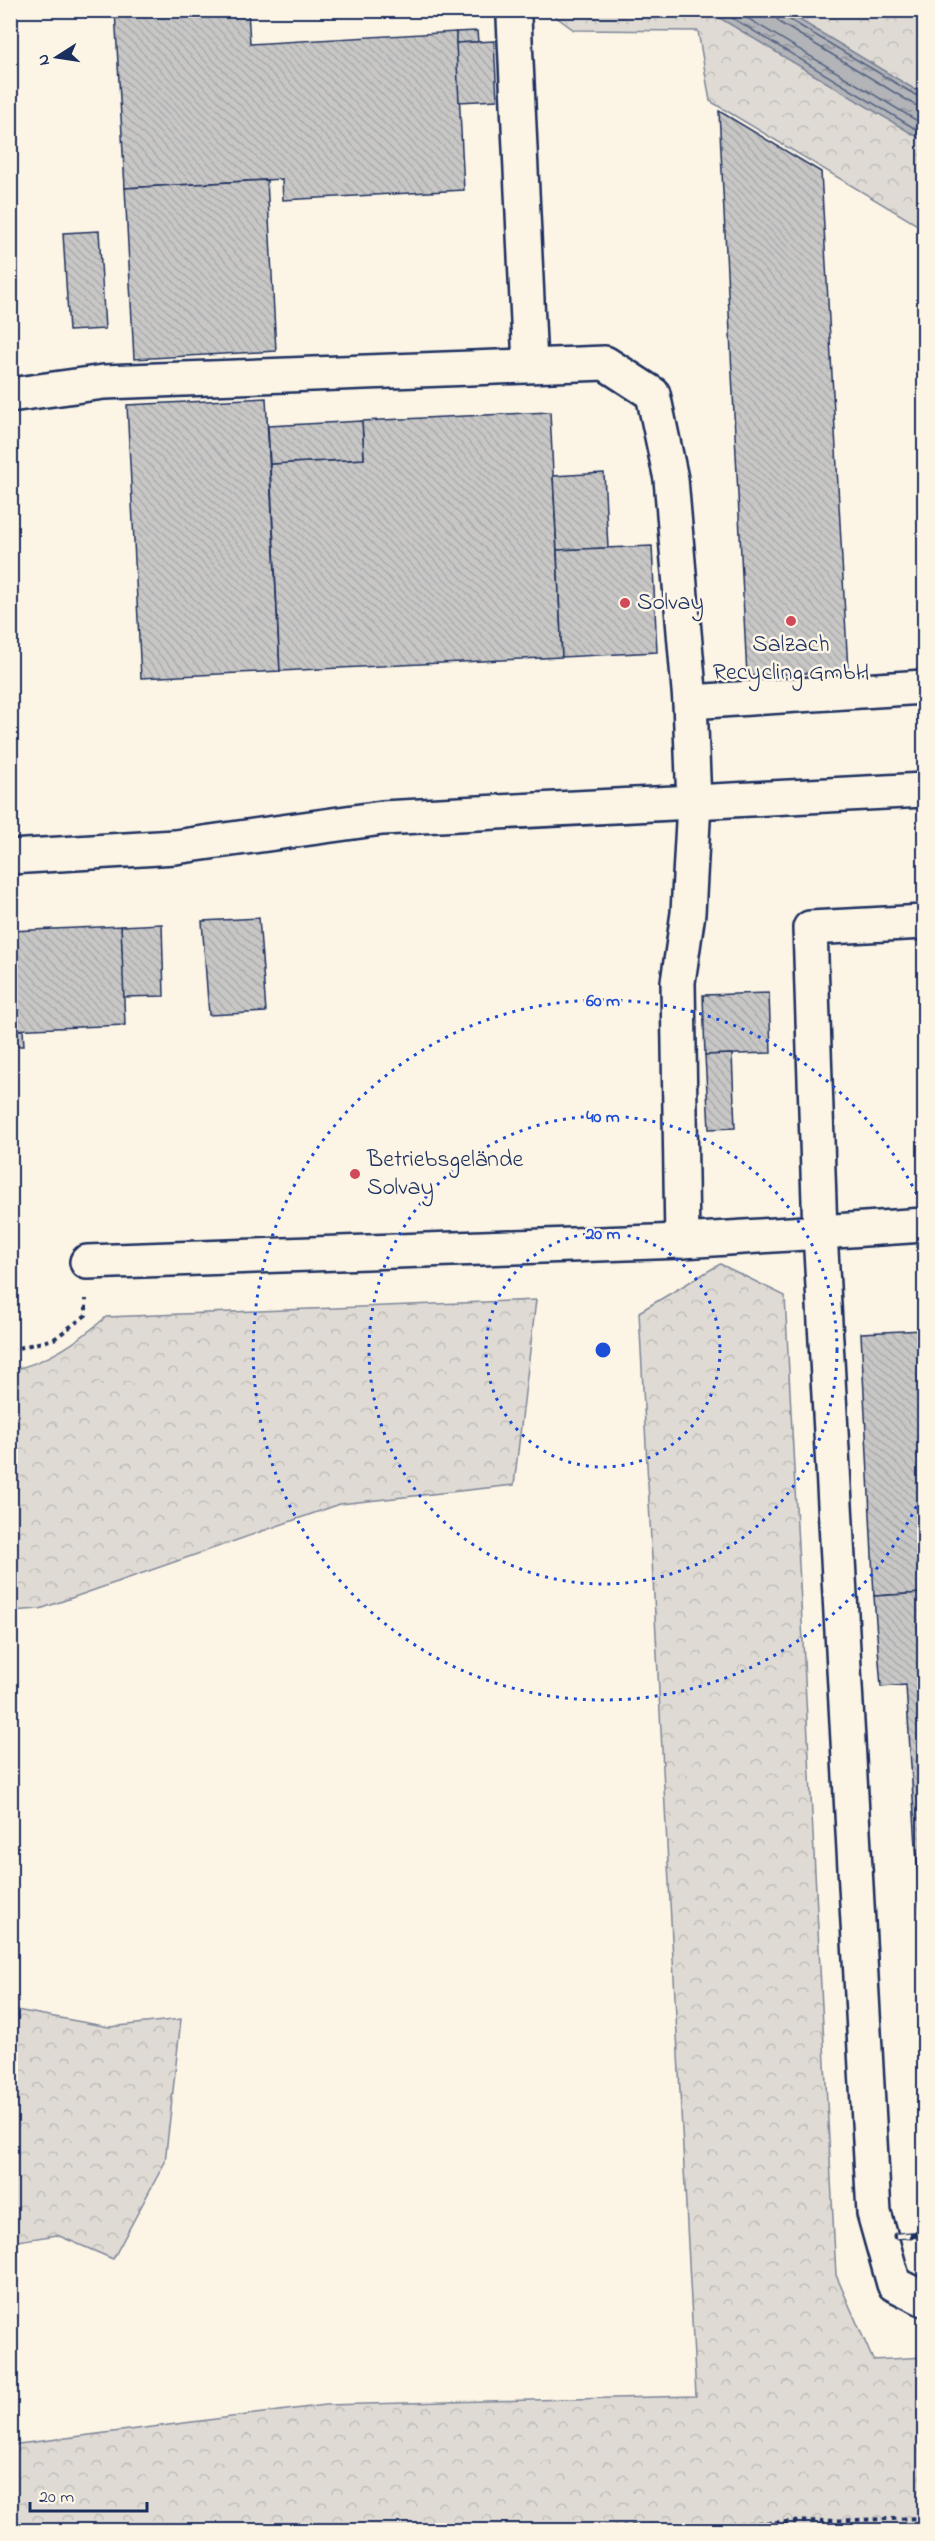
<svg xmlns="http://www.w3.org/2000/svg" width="935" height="2541" viewBox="0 0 935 2541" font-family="'Indie Flower',sans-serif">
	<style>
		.forest { fill: url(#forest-crowns); stroke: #7d8599; stroke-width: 1.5 }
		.water { fill: url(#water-ripples); stroke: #767f94; stroke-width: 1.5 }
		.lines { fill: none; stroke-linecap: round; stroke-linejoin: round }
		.shore { stroke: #576482; stroke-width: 1.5 }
		.building { fill: url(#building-back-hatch); stroke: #1b2f5e; stroke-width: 1.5 }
		.minor-casing { stroke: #1b2f5e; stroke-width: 38 }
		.path { stroke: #1b2f5e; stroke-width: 4; stroke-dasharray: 4.5 4.5; stroke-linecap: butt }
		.minor { stroke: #fcf5e5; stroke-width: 33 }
		.rail-casing { stroke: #1b2f5e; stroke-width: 7 }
		.rail { stroke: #fcf5e5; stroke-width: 4.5; stroke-dasharray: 14; stroke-linecap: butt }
		.ring { fill: none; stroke: #1d4ed8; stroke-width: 3; stroke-dasharray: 3 6 }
		.poi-dot { fill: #d1495b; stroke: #fcf5e5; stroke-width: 2 }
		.labels { text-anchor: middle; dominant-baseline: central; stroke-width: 5; stroke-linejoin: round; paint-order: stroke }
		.poi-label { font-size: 24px; fill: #1b2f5e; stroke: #fcf5e5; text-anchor: start }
		.centre { fill: #1d4ed8; stroke: #fcf5e5; stroke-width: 3 }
		.ring-label { font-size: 18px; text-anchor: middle; font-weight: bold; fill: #1d4ed8; stroke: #fcf5e5; stroke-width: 5; stroke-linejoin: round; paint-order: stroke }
	</style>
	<defs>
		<pattern id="forest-crowns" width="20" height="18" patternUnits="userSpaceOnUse" patternTransform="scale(1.5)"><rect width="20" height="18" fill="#dfdbd4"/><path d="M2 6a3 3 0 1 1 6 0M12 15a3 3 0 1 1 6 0" fill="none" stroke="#bfbcb8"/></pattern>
		<pattern id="water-ripples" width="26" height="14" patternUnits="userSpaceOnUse" patternTransform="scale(1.5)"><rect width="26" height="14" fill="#b2b4b8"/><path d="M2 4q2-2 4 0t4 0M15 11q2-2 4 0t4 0" fill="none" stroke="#909399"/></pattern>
		<pattern id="building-back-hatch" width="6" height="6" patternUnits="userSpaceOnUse" patternTransform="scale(1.5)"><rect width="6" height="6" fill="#c8c7c6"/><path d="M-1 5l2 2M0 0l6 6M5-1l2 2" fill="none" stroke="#ababac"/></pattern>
	</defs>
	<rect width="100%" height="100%" fill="#fcf5e5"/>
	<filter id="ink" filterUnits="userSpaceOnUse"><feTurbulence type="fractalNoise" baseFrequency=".0167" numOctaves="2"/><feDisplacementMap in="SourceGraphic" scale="12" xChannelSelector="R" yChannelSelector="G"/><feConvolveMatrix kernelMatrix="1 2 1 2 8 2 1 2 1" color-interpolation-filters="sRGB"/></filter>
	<g filter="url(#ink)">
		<!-- forest -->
		<g class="forest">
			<path d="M 548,11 L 924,11 L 924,229 L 710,101 L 698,31 L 574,30 Z"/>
			<path d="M 720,1264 L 785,1296 L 836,2275 L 873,2360 L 924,2357 L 924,2530 L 11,2530 L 11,2445 L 326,2405 L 696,2396 L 639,1312 Z"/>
			<path d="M 536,1300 L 514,1485 L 340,1504 L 40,1609 L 11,1611 L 11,1370 C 49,1362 77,1342 106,1317 Z"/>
			<path d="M 11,2009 L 109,2027 L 181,2019 L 165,2162 L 113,2259 L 57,2235 L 11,2242 Z"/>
		</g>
		<!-- water -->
		<path class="water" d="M 708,11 L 785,11 L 924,95 L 924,141 Z"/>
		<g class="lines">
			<!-- shore -->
			<g class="shore">
				<path d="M 719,10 L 924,134"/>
				<path d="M 734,10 L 924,125"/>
				<path d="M 776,10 L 777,19 L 782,24 L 915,105 L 924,107"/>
				<path d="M 783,10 L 787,18 L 924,100"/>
			</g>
		</g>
		<!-- building -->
		<g class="building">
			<path d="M 115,10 L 248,10 L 250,44 L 456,32 L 464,190 L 283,200 L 282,179 L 125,188 Z"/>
			<path d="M 477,31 L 478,42 L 456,43 L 456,32 Z"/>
			<path d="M 494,41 L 497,100 L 459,102 L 456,43 Z"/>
			<path d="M 719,111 L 821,172 L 848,671 L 747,676 Z"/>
			<path d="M 267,180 L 276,351 L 134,359 L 125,188 Z"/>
			<path d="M 99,231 L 105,329 L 69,331 L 63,233 Z"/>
			<path d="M 266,398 L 280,671 L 141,678 L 127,405 Z"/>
			<path d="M 550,412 L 562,657 L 280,671 L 270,464 L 364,459 L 362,421 Z"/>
			<path d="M 362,421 L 364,459 L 270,464 L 268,426 Z"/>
			<path d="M 604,473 L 608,548 L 557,550 L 553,476 Z"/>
			<path d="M 652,546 L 657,652 L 562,657 L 557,550 Z"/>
			<path d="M 259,918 L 266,1012 L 209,1015 L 202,921 Z"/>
			<path d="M 162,924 L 164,996 L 123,997 L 121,926 Z"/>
			<path d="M 121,926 L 125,1025 L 10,1030 L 10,931 Z"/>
			<path d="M 769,993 L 771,1053 L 705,1055 L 703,995 Z"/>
			<path d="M 10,1030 L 23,1030 L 24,1046 L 10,1046 Z"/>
			<path d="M 732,1054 L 735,1128 L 709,1129 L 705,1055 Z"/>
			<path d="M 924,1330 L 924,1593 L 874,1596 L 861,1333 Z"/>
			<path d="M 924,1593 L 924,1975 L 906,1685 L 881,1687 L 874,1596 Z"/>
		</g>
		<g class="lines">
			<!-- minor casing -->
			<g class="minor-casing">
				<g id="minor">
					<path d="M 514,18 L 530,365"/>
					<path d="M 10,395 L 104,382 L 605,363 L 653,394 L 671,479 L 690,702 L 694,803 L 688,913 L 678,982 L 682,1241 L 820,1232 L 874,2213 L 894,2284 L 924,2299"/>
					<path d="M 690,702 L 924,687"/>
					<path d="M 10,857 L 175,847 L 382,818 L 924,790"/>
					<path d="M 924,922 L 810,928 L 820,1232 L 924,1225"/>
					<path d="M 87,1262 L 682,1241"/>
				</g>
			</g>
			<!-- path -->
			<g class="path">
				<path d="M 10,1350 L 54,1339 L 86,1315 L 86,1299"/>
				<path d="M 514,2530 L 924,2518"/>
			</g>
			<!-- minor -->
			<use href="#minor" class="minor"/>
			<!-- rail casing -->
			<g class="rail-casing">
				<path id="rail" d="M 896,2236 L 924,2234"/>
			</g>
			<!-- rail -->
			<use href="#rail" class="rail"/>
		</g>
	</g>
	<!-- distance rings -->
	<g class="ring">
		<circle cx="603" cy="1350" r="117"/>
		<circle cx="603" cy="1350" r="234"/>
		<path d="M924 1490A350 350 0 1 1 924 1210"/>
	</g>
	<!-- markers -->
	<g class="poi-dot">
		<circle cx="625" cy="603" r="6"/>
		<circle cx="791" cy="621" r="6"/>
		<circle cx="355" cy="1174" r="6"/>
	</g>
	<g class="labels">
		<!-- poi labels -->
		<g class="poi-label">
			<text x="637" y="603">Solvay</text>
			<text x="791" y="645" text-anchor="middle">Salzach<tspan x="791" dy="28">Recycling GmbH</tspan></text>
			<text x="367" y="1160">Betriebsgelände<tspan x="367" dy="28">Solvay</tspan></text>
		</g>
	</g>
	<circle cx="603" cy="1350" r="9" class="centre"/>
	<g class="ring-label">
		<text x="603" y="1006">60 m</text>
		<text x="603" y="1122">40 m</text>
		<text x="603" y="1239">20 m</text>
	</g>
	<!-- margin -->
	<rect width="935" height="2541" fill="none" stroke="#fcf5e5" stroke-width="36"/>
	<rect x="18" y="18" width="899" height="2505" fill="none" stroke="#1b2f5e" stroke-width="2" filter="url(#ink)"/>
	<!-- north arrow -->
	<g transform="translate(57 57) rotate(258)" stroke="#fcf5e5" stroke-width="4.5" paint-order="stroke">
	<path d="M0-4.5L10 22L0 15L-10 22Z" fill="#1b2f5e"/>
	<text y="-9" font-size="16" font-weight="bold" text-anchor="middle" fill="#1b2f5e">N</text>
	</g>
	<!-- scale -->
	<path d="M30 2502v9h117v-9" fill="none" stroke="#1b2f5e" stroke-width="3"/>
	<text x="39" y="2502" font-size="18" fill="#1b2f5e" stroke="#fcf5e5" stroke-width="4.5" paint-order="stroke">20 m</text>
</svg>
